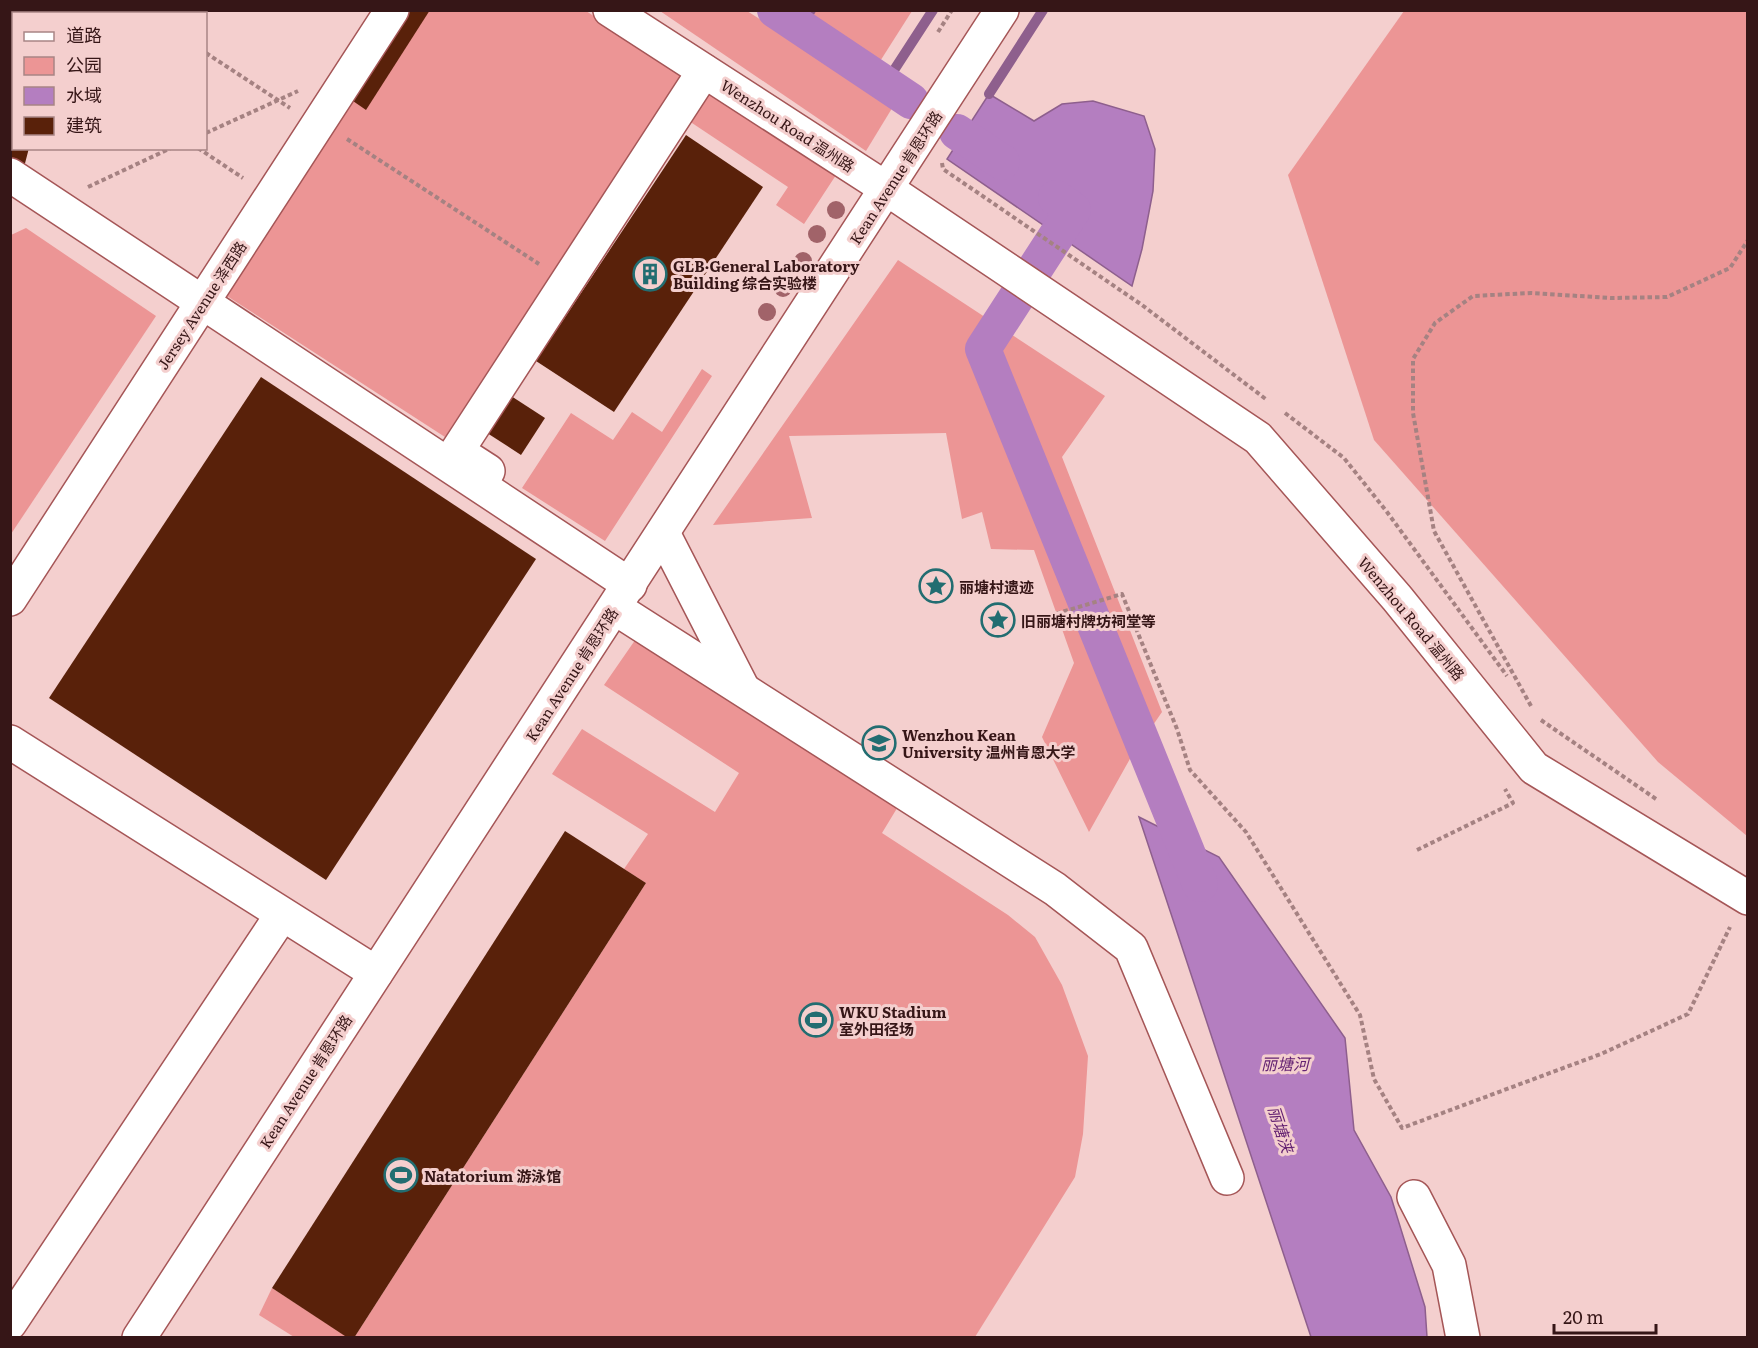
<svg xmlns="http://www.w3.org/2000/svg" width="1758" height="1348" viewBox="0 0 1758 1348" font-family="Literata,'Noto Sans SC',serif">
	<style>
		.green { fill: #ec9595 }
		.water { fill: #b47ec0; stroke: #8e5f8d; stroke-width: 1.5 }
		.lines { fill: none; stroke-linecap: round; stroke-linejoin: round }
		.stream { stroke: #8e5f8d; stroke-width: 10 }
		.canal { stroke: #b47ec0; stroke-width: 36 }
		.building { fill: #59210a }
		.minor-casing { stroke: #a55657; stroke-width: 36 }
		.path { stroke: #a58282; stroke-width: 4; stroke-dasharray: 4.5 3; stroke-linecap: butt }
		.minor { stroke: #fff; stroke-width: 33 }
		.path-bridge { stroke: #a58282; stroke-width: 4; stroke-dasharray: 4.5 3; stroke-linecap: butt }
		.tree { fill: #a16369 }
		.labels { text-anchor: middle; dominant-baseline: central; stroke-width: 6; stroke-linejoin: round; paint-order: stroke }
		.street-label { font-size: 15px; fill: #361617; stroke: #f4cfce }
		.poi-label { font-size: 15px; font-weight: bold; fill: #361617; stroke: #f4cfce; text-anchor: start }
		.water-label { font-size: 16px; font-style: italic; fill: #642272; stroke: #f4cfce }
	</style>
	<rect width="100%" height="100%" fill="#f4cfce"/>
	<!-- green -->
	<g class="green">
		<path d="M 393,11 L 586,11 L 682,73 L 445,437 L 213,287 Z"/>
		<path d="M 660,11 L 747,11 L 894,105 L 866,151 Z"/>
		<path d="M 795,11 L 912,11 L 877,66 Z"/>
		<path d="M 1404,11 L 1747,11 L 1747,836 L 1658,762 L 1374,440 L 1288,175 Z"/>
		<path d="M 711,88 L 838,172 L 804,224 L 776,205 L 788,187 L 689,121 Z"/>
		<path d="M 26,228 L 156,316 L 11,534 L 11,235 Z"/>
		<path d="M 898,260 L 1105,396 L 1062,457 L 1162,712 L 1131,757 L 1089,832 L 1042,737 L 1074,663 L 1034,550 L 991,549 L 982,512 L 962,519 L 946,433 L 789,436 L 812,518 L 713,525 Z"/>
		<path d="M 702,369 L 712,376 L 605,541 L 522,488 L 571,413 L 613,440 L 632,412 L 662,432 Z"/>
		<path d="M 640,633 L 902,800 L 882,833 L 1008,915 L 1035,937 L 1062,985 L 1088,1056 L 1083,1134 L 1075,1177 L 975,1337 L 354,1338 L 646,883 L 624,869 L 648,834 L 552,774 L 582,729 L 715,812 L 739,773 L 604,685 Z"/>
		<path d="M 272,1288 L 348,1337 L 294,1337 L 259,1315 Z"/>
	</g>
	<!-- water -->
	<g class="water">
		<path d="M 989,94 L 1034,121 L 1062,104 L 1093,101 L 1144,116 L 1155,149 L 1153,191 L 1142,249 L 1132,286 L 947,159 Z"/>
		<path d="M 1139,817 L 1219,857 L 1345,1038 L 1354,1130 L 1391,1197 L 1425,1307 L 1427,1337 L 1311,1337 Z"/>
	</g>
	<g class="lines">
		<!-- stream -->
		<g class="stream">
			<path d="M 800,27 L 811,10"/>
			<path d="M 885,84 L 933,10"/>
			<path d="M 989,94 L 1043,10"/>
		</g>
		<!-- canal -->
		<g class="canal">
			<path d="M 775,10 L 911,101"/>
			<path d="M 957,132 L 1002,162"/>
			<path d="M 1056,198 L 1073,210 L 983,349 L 1200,884"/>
		</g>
	</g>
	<!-- building -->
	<g class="building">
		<path d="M 10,10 L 119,10 L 124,14 L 14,14 L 14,148 L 29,148 L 23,171 L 10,162 Z"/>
		<path d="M 410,10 L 430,10 L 366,110 L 353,101 Z"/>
		<path d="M 686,135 L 763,187 L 614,412 L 536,361 Z"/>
		<path d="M 261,377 L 536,559 L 326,880 L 49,698 Z"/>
		<path d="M 508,394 L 545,418 L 521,455 L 484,431 Z"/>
		<path d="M 565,831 L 646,883 L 354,1338 L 348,1338 L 272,1288 Z"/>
	</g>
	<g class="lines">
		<!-- minor casing -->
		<g class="minor-casing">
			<g id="minor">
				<path d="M 610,10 L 887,189 L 1258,438 L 1397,598 L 1534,768 L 1748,898"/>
				<path d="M 10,175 L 630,585"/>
				<path d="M 488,471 L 457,451 L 704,71"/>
				<path d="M 663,533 L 743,689"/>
				<path d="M 10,599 L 392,10"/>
				<path d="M 615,608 L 1055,889 L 1131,948 L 1227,1178"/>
				<path d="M 10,742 L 376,973"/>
				<path d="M 1414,1197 L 1449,1265 L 1463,1338"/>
				<path d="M 10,1323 L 273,928"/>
				<path d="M 139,1338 L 1002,10"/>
			</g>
		</g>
		<!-- path -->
		<g class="path">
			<path d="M 141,10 L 145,14"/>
			<path d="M 938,32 L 952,10"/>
			<path d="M 206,53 L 290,108"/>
			<path d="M 206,133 L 298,91"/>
			<path d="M 347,139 L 539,264"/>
			<path d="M 198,148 L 243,178"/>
			<path d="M 942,163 L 943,169 L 1142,305 L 1267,400"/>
			<path d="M 88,187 L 171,148"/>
			<path d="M 1285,413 L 1344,458 L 1387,512 L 1507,676"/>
			<path d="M 1042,618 L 1122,594 L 1177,729 L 1190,770 L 1246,832 L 1360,1015 L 1374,1079 L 1402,1128 L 1601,1054 L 1688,1014 L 1730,927"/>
			<path d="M 1531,706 L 1434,531 L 1413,413 L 1413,359 L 1435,323 L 1473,296 L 1531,293 L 1611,298 L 1667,297 L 1730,268 L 1748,240"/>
			<path d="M 1541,720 L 1656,799"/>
			<path d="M 1417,850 L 1513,803 L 1505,789"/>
		</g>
		<!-- minor -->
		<use href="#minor" class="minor"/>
		<!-- path-bridge -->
		<path class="path-bridge" d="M 145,14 L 147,10"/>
	</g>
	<!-- trees -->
	<g class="tree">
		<circle cx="836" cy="210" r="9"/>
		<circle cx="817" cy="234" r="9"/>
		<circle cx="803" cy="261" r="9"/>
		<circle cx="783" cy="288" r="9"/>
		<circle cx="767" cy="312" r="9"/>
	</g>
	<!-- icons -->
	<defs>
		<g id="building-ring" transform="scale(1.725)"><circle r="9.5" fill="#f4cfce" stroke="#226d71" stroke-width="1.5"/><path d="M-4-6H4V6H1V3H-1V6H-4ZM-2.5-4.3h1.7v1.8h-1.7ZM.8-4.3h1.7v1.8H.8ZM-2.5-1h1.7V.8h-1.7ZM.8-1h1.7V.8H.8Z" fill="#226d71"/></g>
		<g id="sight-ring" transform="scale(1.725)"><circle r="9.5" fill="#f4cfce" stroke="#226d71" stroke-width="1.5"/><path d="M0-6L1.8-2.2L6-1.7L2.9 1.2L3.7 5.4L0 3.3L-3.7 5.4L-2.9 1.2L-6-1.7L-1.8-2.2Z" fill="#226d71"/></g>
		<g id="university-ring" transform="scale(1.725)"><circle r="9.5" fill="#f4cfce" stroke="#226d71" stroke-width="1.5"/><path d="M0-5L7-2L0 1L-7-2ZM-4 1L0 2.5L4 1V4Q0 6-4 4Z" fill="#226d71"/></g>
		<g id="stadium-ring" transform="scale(1.725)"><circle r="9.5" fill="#f4cfce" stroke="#226d71" stroke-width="1.5"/><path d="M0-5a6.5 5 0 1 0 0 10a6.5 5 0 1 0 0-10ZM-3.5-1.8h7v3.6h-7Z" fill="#226d71"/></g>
	</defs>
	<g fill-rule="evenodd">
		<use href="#building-ring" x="650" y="274"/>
		<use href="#sight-ring" x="936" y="586"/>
		<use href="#sight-ring" x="998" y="620"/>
		<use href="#university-ring" x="879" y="743"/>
		<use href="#stadium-ring" x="816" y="1020"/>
		<use href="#stadium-ring" x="401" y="1175"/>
	</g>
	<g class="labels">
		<!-- street labels -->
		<g class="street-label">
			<text transform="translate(788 125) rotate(33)">Wenzhou Road 温州路</text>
			<text transform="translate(895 177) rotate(-57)">Kean Avenue 肯恩环路</text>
			<text transform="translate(201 305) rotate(-57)">Jersey Avenue 泽西路</text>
			<text transform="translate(1412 618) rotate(50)">Wenzhou Road 温州路</text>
			<text transform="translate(571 674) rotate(-57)">Kean Avenue 肯恩环路</text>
			<text transform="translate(305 1081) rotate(-57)">Kean Avenue 肯恩环路</text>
		</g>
		<!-- poi labels -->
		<g class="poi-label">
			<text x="673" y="265">GLB·General Laboratory<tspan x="673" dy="17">Building 综合实验楼</tspan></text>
			<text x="959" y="586">丽塘村遗迹</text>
			<text x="1021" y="620">旧丽塘村牌坊祠堂等</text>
			<text x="902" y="734">Wenzhou Kean<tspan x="902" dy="17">University 温州肯恩大学</tspan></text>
			<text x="839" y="1011">WKU Stadium<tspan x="839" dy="17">室外田径场</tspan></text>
			<text x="424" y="1175">Natatorium 游泳馆</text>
		</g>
		<!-- water labels -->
		<g class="water-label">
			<text x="1285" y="1063">丽塘河</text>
			<text transform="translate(1282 1129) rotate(72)">丽塘浃</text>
		</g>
	</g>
	<!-- border -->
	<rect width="1758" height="1348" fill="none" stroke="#361617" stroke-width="24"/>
	<!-- legend -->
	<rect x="12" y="12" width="195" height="138" fill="#f4cfce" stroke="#a88585" stroke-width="1.5"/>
	<rect x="24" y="32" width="30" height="9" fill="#ffffff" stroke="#a88585" stroke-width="1.5"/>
	<text x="66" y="42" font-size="18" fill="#361617">道路</text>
	<rect x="24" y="57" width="30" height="18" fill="#ec9595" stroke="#a88585" stroke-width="1.5"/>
	<text x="66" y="72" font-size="18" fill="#361617">公园</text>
	<rect x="24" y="87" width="30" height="18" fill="#b47ec0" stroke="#a88585" stroke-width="1.5"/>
	<text x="66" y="102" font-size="18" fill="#361617">水域</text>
	<rect x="24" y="117" width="30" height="18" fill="#59210a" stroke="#a88585" stroke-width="1.5"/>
	<text x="66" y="132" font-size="18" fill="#361617">建筑</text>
	<!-- scale -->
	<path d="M1554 1324v9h102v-9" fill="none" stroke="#361617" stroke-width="3"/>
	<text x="1563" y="1324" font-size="18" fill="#361617" stroke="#f4cfce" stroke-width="4.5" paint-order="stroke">20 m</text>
</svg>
